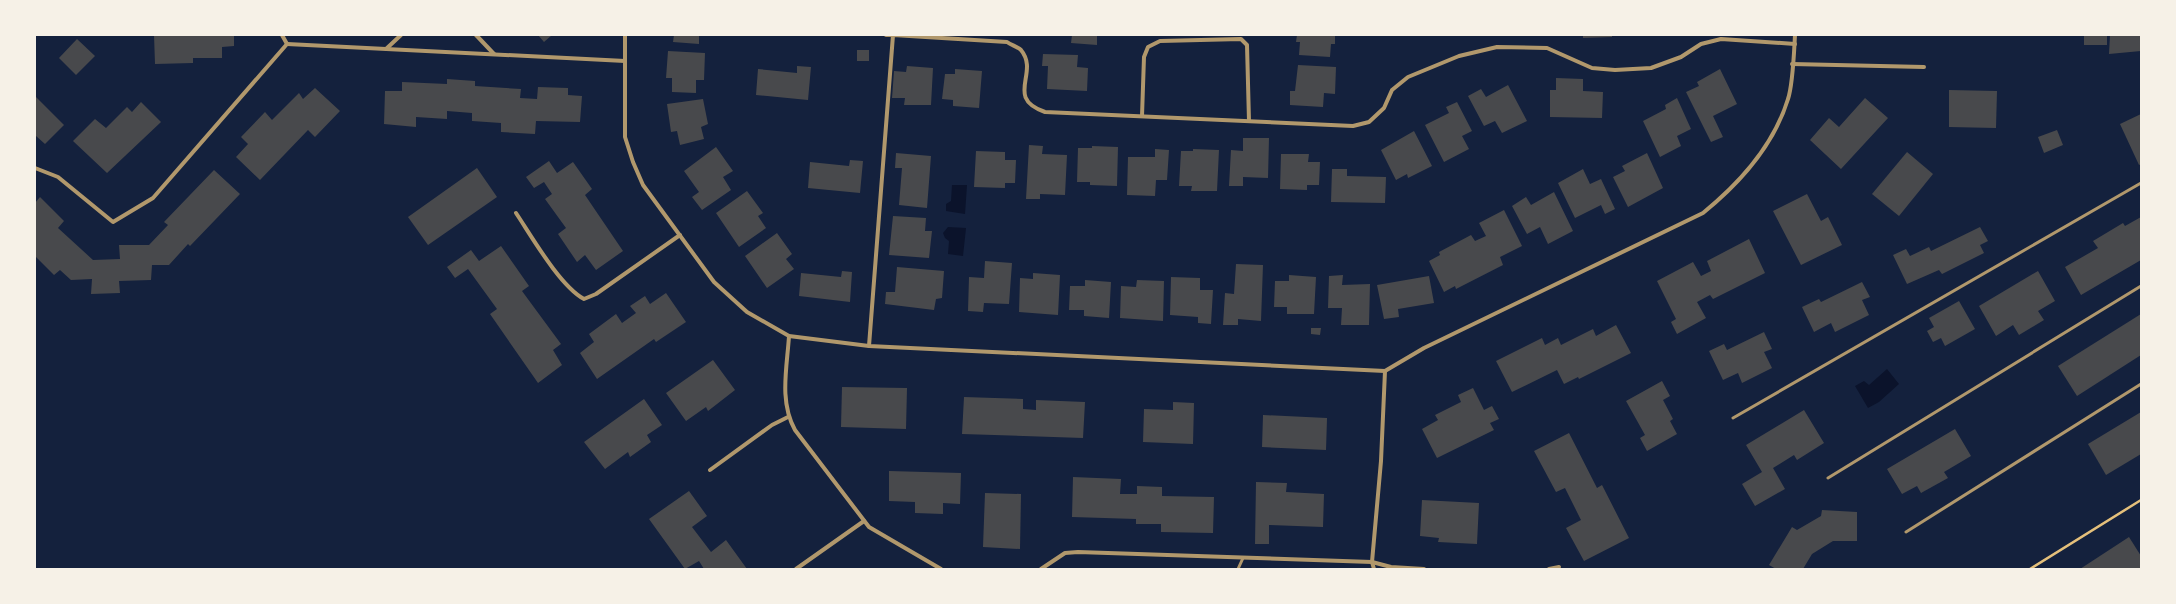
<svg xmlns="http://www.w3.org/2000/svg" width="2176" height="604" viewBox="0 0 2176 604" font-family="Spectral,serif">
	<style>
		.water { fill: #0b132b }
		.building { fill: #48494c }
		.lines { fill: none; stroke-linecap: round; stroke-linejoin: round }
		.path { stroke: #e5c07b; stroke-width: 2.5 }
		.service { stroke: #b1986c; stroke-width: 3 }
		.minor { stroke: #b1986c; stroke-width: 4 }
	</style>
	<rect width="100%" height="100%" fill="#14213d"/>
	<!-- water -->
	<g class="water">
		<path d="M 952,185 L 967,185 L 965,214 L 946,211 L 946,204 L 951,201 Z"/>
		<path d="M 948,227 L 966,228 L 963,256 L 948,254 L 949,241 L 945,238 L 943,233 Z"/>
		<path d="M 1887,369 L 1899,384 L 1879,402 L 1868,408 L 1855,386 L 1864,381 L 1869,385 Z"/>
	</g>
	<!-- building -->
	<g class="building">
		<path d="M 154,35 L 234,35 L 234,46 L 222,47 L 222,58 L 193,58 L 193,63 L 155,64 Z"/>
		<path d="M 538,35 L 552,35 L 544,42 Z"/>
		<path d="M 674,35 L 699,35 L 699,44 L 673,42 Z"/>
		<path d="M 1072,35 L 1097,35 L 1097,45 L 1071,43 Z"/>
		<path d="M 1297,35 L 1335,35 L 1335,44 L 1331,44 L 1330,57 L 1299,55 L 1300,42 L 1296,42 Z"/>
		<path d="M 1583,35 L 1612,35 L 1612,37 L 1583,38 Z"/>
		<rect x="2084" y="35" width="23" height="10"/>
		<path d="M 2110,35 L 2141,35 L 2141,51 L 2109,54 Z"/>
		<path d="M 77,39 L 95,56 L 76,75 L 59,58 Z"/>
		<rect x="857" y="50" width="12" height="11"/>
		<path d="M 668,51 L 705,53 L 704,80 L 696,80 L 696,93 L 672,92 L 672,78 L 666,78 Z"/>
		<path d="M 1043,54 L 1078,55 L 1077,67 L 1088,68 L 1087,91 L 1047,89 L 1048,66 L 1042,66 Z"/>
		<path d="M 1298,65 L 1336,67 L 1335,94 L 1324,93 L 1323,107 L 1290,105 L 1290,91 L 1295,91 Z"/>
		<path d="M 797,66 L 811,67 L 808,100 L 756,95 L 758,69 L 797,73 Z"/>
		<path d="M 907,66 L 933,68 L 931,105 L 904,105 L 905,98 L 892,98 L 894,71 L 906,72 Z"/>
		<path d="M 955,69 L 982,71 L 979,108 L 953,106 L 953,100 L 942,99 L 945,74 L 955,74 Z"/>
		<path d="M 1720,69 L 1737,104 L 1713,116 L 1723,137 L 1711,142 L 1686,92 L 1699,86 L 1697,82 Z"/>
		<path d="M 1556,78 L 1583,79 L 1583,91 L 1603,92 L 1602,118 L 1550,117 L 1550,90 L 1556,90 Z"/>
		<path d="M 447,79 L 475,81 L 475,86 L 521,89 L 520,98 L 537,99 L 538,87 L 568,88 L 568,95 L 582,96 L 580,122 L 536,121 L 535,134 L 501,132 L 501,123 L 472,121 L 472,113 L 447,111 L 447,119 L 416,117 L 416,127 L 384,124 L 385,91 L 402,91 L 402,82 L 447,84 Z"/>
		<path d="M 1508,85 L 1527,121 L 1502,133 L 1495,121 L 1484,126 L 1468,96 L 1481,89 L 1486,97 Z"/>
		<path d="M 315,88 L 340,111 L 315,137 L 308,130 L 260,180 L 236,157 L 248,144 L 241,137 L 265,112 L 272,120 L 299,93 L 303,99 Z"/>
		<path d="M 1949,90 L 1997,91 L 1996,128 L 1949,127 Z"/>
		<path d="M 35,96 L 64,125 L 45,144 L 36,136 L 35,137 Z"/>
		<path d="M 1677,98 L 1691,129 L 1677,136 L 1681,146 L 1660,157 L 1643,121 L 1666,109 L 1665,105 Z"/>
		<path d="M 1865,98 L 1888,118 L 1841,169 L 1810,140 L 1829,118 L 1839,127 Z"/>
		<path d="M 703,99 L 708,124 L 701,127 L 704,139 L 680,145 L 677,131 L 671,132 L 667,104 Z"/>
		<path d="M 141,102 L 161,122 L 107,173 L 73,141 L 95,119 L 106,128 L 127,107 L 132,112 Z"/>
		<path d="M 1457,102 L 1472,131 L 1462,136 L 1469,149 L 1444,162 L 1425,125 L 1449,113 L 1446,107 Z"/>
		<path d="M 2141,114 L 2141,164 L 2139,165 L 2120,124 Z"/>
		<path d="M 2057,130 L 2063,145 L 2044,153 L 2038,137 Z"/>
		<path d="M 1414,131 L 1432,166 L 1408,178 L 1407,174 L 1396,180 L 1381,150 Z"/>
		<path d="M 1243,138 L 1269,138 L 1268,178 L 1243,177 L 1243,186 L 1229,186 L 1231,150 L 1243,151 Z"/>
		<path d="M 1029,145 L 1043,146 L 1042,154 L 1067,155 L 1065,195 L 1040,194 L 1040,199 L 1026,199 Z"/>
		<path d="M 1092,146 L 1118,147 L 1117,186 L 1090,185 L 1090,182 L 1077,182 L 1078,148 L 1092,148 Z"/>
		<path d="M 716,147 L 733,171 L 723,177 L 731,190 L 702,210 L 692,197 L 699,192 L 684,171 Z"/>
		<path d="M 1155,149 L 1169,150 L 1167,180 L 1156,180 L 1155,196 L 1127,195 L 1128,157 L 1155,157 Z"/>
		<path d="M 1193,149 L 1219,150 L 1217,191 L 1191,191 L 1192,186 L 1179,186 L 1181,151 L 1193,151 Z"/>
		<path d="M 976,151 L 1005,152 L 1005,160 L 1016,160 L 1015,183 L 1005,183 L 1005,188 L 974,187 Z"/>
		<path d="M 1907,152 L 1933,174 L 1899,216 L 1872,194 Z"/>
		<path d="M 896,153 L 931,156 L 927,208 L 899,205 L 902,168 L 895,168 Z"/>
		<path d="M 1647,153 L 1663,188 L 1628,207 L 1613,177 L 1625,171 L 1622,166 Z"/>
		<path d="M 1281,154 L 1309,154 L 1308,162 L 1320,162 L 1319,185 L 1307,185 L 1307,190 L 1280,189 Z"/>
		<path d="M 850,160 L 863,161 L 860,193 L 808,188 L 810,162 L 849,166 Z"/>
		<path d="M 549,161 L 557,173 L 573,162 L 592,189 L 585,195 L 623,251 L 596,270 L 585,255 L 577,262 L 558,234 L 566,228 L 545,199 L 552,194 L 544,182 L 534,188 L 526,177 Z"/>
		<path d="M 477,168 L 497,197 L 428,245 L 408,217 Z"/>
		<path d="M 1332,169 L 1347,169 L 1347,176 L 1386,177 L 1385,203 L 1331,202 Z"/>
		<path d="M 1583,169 L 1590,184 L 1601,179 L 1615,209 L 1605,214 L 1601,205 L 1575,218 L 1558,183 Z"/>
		<path d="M 214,170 L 240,194 L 190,246 L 188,244 L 169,265 L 152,265 L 151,280 L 119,281 L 120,293 L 91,294 L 92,279 L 71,280 L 60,270 L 54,275 L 35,256 L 35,203 L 40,197 L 64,221 L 58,228 L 93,260 L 120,259 L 119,245 L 149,245 L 168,225 L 164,222 Z"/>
		<path d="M 747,191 L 763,213 L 758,216 L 766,228 L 739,247 L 716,213 Z"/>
		<path d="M 1554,192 L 1573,231 L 1548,244 L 1540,227 L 1527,234 L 1512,206 L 1526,197 L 1531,205 Z"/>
		<path d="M 1807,194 L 1821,221 L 1828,217 L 1842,245 L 1801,265 L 1773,211 Z"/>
		<path d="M 1504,210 L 1522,246 L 1500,257 L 1503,265 L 1456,289 L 1455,286 L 1444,292 L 1429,261 L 1440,255 L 1439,252 L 1471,235 L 1475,241 L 1486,236 L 1479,223 Z"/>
		<path d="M 893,216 L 926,218 L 925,231 L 932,231 L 929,258 L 889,255 Z"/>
		<path d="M 2141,217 L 2141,260 L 2081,295 L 2065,267 L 2098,248 L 2093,241 L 2123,223 L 2125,226 Z"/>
		<path d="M 1980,227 L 1988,241 L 1980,245 L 1984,253 L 1942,274 L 1939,270 L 1907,284 L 1893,255 L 1906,249 L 1910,256 L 1929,247 L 1931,251 Z"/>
		<path d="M 777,233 L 792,254 L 786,259 L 794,269 L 767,288 L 745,256 Z"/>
		<path d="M 1749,239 L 1765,273 L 1713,299 L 1710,295 L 1697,302 L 1706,318 L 1677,334 L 1671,322 L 1676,319 L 1657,281 L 1693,262 L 1701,276 L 1711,271 L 1707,261 Z"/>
		<path d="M 501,246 L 529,286 L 522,291 L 561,344 L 553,350 L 562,365 L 538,383 L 490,314 L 497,309 L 468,269 L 455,278 L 447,267 L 471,250 L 479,261 Z"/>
		<path d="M 985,261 L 1012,263 L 1009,304 L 984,303 L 983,312 L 968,311 L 969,277 L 984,278 Z"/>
		<path d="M 1236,264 L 1263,265 L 1261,321 L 1238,319 L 1238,325 L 1223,325 L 1225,293 L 1234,294 Z"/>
		<path d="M 897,267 L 944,271 L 942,298 L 936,299 L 934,310 L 885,304 L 886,292 L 895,292 Z"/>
		<path d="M 842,271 L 852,272 L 850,302 L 799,296 L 801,273 L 841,277 Z"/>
		<path d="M 2038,271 L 2055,301 L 2038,311 L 2044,320 L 2019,335 L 2013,325 L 1996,336 L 1979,306 Z"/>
		<path d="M 1033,273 L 1060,275 L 1058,315 L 1019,312 L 1020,278 L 1033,279 Z"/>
		<path d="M 1289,275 L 1316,277 L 1314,314 L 1287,314 L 1287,307 L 1274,307 L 1275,281 L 1289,281 Z"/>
		<path d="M 1343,275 L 1342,285 L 1370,284 L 1369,325 L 1341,325 L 1342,308 L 1328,308 L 1329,276 Z"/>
		<path d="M 1429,276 L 1434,303 L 1398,309 L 1399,317 L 1384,319 L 1377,285 Z"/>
		<path d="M 1171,277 L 1200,278 L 1200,290 L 1213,290 L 1211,324 L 1198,323 L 1198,317 L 1170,315 Z"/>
		<path d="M 1085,280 L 1111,282 L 1109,318 L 1084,316 L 1084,310 L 1069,310 L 1070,286 L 1085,286 Z"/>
		<path d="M 1137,280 L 1164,281 L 1163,321 L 1120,318 L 1121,286 L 1136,287 Z"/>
		<path d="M 1862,282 L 1870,297 L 1862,300 L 1869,315 L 1835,332 L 1831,323 L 1814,332 L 1802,307 L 1819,299 L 1821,302 Z"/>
		<path d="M 666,293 L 686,322 L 656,342 L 654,339 L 597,379 L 580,353 L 594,342 L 589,334 L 616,314 L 622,323 L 636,313 L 630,306 L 645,296 L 650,304 Z"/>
		<path d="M 1959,301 L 1975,329 L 1945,346 L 1941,338 L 1933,342 L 1927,331 L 1934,327 L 1929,318 Z"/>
		<path d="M 2141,314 L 2141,355 L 2077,396 L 2058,366 Z"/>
		<path d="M 1616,325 L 1631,353 L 1579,379 L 1578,377 L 1564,384 L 1557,370 L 1512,392 L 1496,361 L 1542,338 L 1545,345 L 1558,338 L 1561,345 L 1593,329 L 1596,336 Z"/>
		<path d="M 1311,328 L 1321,328 L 1320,335 L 1311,334 Z"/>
		<path d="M 1764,332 L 1772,349 L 1764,352 L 1772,368 L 1742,383 L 1738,373 L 1723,380 L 1709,351 L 1724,344 L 1727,350 Z"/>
		<path d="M 713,360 L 735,390 L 708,411 L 706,407 L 686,421 L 666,393 Z"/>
		<path d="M 1662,381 L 1670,396 L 1663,400 L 1673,419 L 1670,421 L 1677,434 L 1647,451 L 1640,438 L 1645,435 L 1626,401 Z"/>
		<path d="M 842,387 L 907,388 L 906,429 L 841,427 Z"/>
		<path d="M 1473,388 L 1484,410 L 1492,406 L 1499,419 L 1490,423 L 1494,430 L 1437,458 L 1422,429 L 1438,420 L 1435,415 L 1461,402 L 1458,395 Z"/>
		<path d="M 964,397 L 1023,399 L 1023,409 L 1036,410 L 1036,400 L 1085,402 L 1083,438 L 962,434 Z"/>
		<path d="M 644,399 L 662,425 L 647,435 L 651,442 L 630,457 L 628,452 L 605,469 L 584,442 Z"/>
		<path d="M 1173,402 L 1194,403 L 1193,444 L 1143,442 L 1144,409 L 1173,410 Z"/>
		<path d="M 1804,410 L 1824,443 L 1797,460 L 1794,455 L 1773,468 L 1785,489 L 1755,506 L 1742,484 L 1762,472 L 1746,445 Z"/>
		<path d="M 2141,412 L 2141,454 L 2106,475 L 2088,444 Z"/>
		<path d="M 1263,415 L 1327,418 L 1326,450 L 1262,447 Z"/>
		<path d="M 1955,429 L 1971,456 L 1944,472 L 1948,478 L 1921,493 L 1917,486 L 1902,494 L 1887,469 Z"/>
		<path d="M 1569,433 L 1597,488 L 1602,485 L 1629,538 L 1584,561 L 1566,528 L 1581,520 L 1565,488 L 1556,492 L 1534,451 Z"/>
		<path d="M 889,471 L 961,473 L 960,504 L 943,503 L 943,514 L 915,513 L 915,502 L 889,501 Z"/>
		<path d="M 1073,477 L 1121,479 L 1120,494 L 1137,494 L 1137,486 L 1162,487 L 1162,496 L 1214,497 L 1213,533 L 1161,532 L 1161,524 L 1136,524 L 1136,519 L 1072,517 Z"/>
		<path d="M 1256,482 L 1287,483 L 1286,492 L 1324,494 L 1323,527 L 1269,525 L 1269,544 L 1255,544 Z"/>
		<path d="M 689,491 L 707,516 L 692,527 L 711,552 L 726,540 L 747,569 L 704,569 L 699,561 L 685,569 L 649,519 Z"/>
		<path d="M 985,493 L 1021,494 L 1020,549 L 983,547 Z"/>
		<path d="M 1422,500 L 1479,503 L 1477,544 L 1438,542 L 1439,538 L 1420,536 Z"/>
		<path d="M 1822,510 L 1857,512 L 1857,541 L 1833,541 L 1812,554 L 1803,569 L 1776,569 L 1769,565 L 1792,527 L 1797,530 L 1821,516 Z"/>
		<path d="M 2129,537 L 2141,556 L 2141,569 L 2080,569 Z"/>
	</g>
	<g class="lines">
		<!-- path -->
		<path class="path" d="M 2030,569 L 2141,500"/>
		<!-- service -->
		<g class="service">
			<path d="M 1733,418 L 2141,183"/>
			<path d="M 1828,478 L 2141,286"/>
			<path d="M 1906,532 L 2141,384"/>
			<path d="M 1238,569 L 1243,558"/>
		</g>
		<!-- minor -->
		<g class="minor">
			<path d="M 282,35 L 287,44"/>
			<path d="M 476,35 L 494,54"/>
			<path d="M 625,35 L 625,137 L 633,162 L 643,185 L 714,282 L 747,312 L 789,336 L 869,346 L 1385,371 L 1424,348 L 1703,213 C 1740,183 1774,145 1788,99 C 1793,84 1794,52 1795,35"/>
			<path d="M 886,35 L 893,35"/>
			<path d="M 287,44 L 625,61"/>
			<path d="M 386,49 L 401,35"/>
			<path d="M 1792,64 L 1924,67"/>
			<path d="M 1142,116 L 1144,57 L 1148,47 L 1160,41 L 1241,39 L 1247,45 L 1249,121"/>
			<path d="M 35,168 L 58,177 L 113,222 L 153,198 L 287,44"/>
			<path d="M 516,213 C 532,237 560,286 584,299 L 596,294 L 680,235"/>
			<path d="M 789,336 C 787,368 779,401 795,430 L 869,527 L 941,569"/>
			<path d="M 869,346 L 893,35 L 1007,42 C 1011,45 1018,47 1021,50 C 1040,73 1004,98 1045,112 L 1353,126 L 1369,122 L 1384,108 L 1392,90 L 1408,77 L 1459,56 L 1497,47 L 1547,48 L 1592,68 L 1615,70 L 1651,68 L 1681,57 L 1701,44 L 1721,39 L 1795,44"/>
			<path d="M 710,470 L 772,425 L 788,417"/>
			<path d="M 796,569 L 864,521"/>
			<path d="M 1041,569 L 1065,553 L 1078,552 L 1372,562 L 1391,567 L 1424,569"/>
			<path d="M 1374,569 L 1372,562 L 1381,461 L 1385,371"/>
			<path d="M 1549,569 L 1559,567"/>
		</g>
	</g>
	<!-- border -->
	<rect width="2176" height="604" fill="none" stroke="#f6f1e7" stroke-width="72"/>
</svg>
